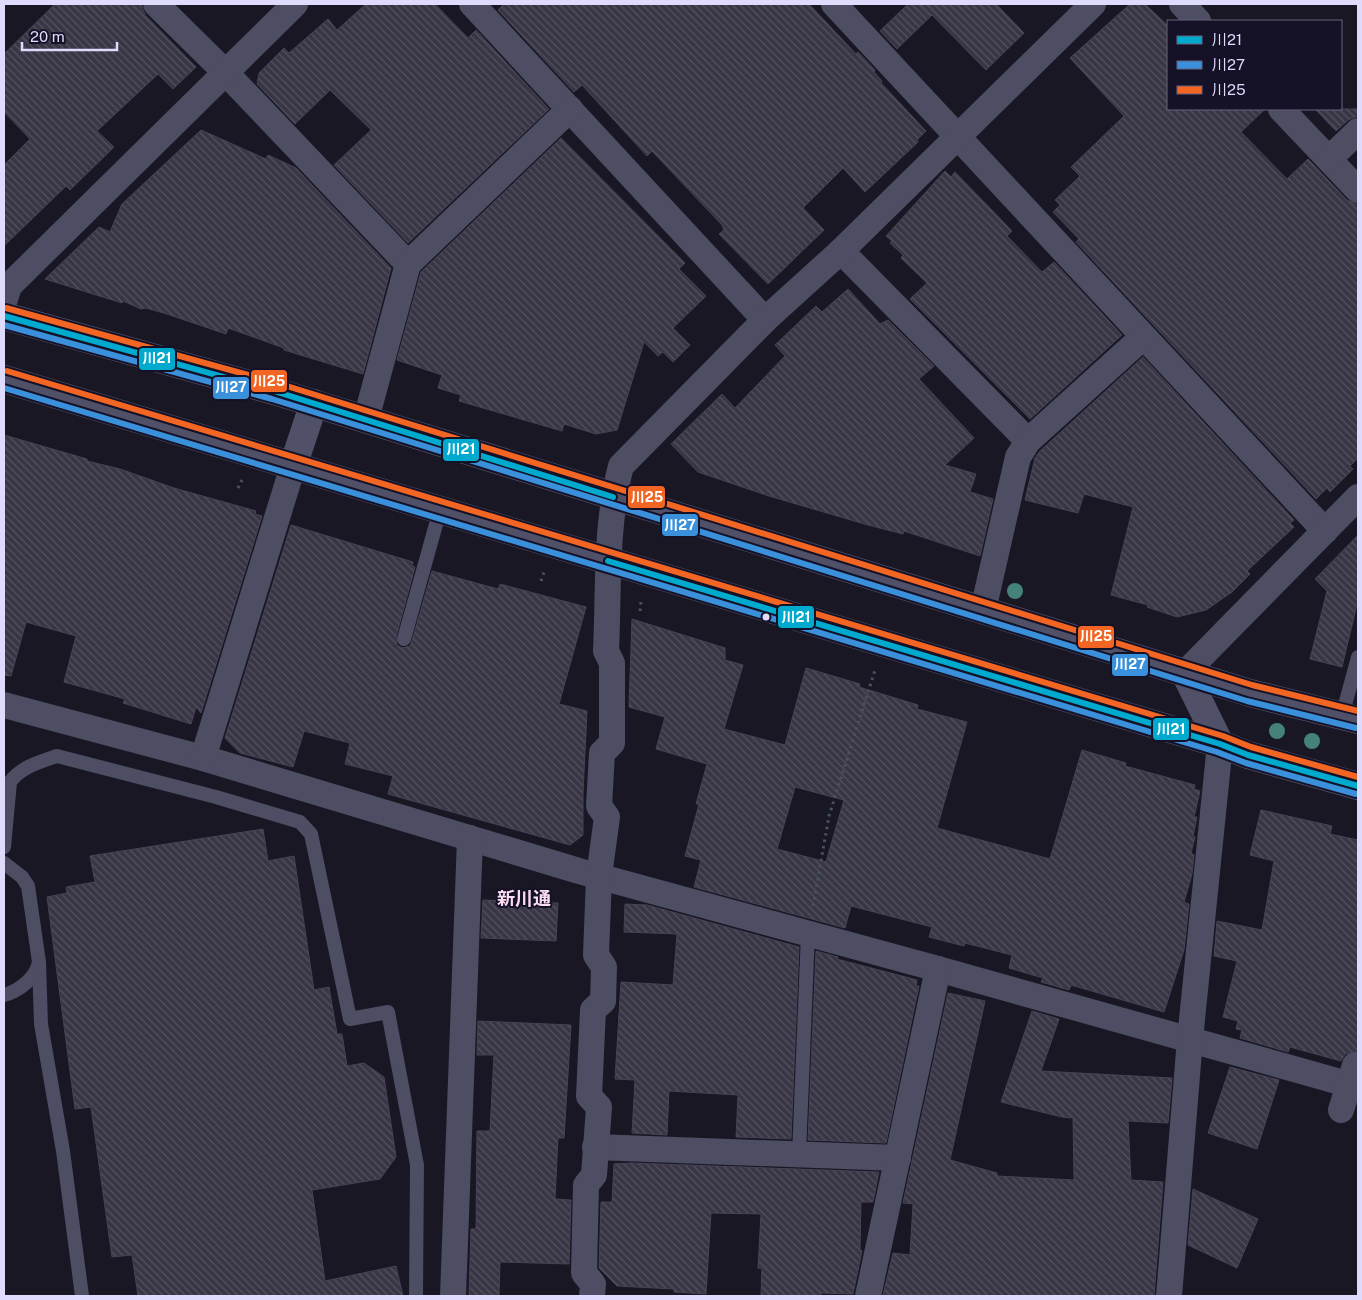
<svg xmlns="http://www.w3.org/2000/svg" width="1362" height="1300" viewBox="0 0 1362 1300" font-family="'Public Sans','Noto Sans JP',sans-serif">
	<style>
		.building { fill: url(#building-back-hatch); stroke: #464356; fill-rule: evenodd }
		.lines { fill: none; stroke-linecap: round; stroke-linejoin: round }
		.path { stroke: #475360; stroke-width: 3; stroke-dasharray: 2.5 4; stroke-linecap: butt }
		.lane { stroke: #4d4d63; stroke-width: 14 }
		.street { stroke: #4d4d63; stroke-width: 26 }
		.secondary { stroke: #505069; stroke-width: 28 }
		.street-bridge { stroke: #4d4d63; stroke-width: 26 }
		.bus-1-casing { stroke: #151228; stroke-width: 10 }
		.bus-2-casing { stroke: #151228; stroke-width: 10 }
		.bus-3-casing { stroke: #151228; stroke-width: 10 }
		.bus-1 { stroke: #00a9ce; stroke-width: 6 }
		.bus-2 { stroke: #3a90db; stroke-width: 6 }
		.bus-3 { stroke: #f26522; stroke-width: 6 }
		.tree { fill: #458277 }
		.bus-dot { fill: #dfdbfd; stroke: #151228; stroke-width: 2 }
		.labels { text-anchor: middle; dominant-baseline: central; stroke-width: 4; stroke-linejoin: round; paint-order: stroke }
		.neighbourhood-label { font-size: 18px; font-weight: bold; fill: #fdddf2; stroke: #151228 }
		.line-badge { stroke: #151228; stroke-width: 2 }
		.badge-label { font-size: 14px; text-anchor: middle; font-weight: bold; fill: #fff }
	</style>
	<defs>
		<pattern id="building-back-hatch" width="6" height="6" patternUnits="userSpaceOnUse" patternTransform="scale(1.25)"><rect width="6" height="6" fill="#383544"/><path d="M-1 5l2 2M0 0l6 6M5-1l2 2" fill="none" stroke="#545260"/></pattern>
	</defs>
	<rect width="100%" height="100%" fill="#181723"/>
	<!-- building -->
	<g class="building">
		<path d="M 55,4 L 141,4 L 145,15 L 196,67 L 173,89 L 158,74 L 97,131 L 114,147 L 70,190 L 66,186 L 4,246 L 4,165 L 30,139 L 4,112 L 4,54 Z"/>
		<path d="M 366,4 L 435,4 L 468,38 L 476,30 L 549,109 L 408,243 L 334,165 L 371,130 L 330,90 L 295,124 L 257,84 L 259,73 L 284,48 L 289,53 L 328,19 L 337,30 Z"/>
		<path d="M 504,4 L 809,4 L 856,54 L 858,52 L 875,70 L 874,72 L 882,81 L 881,83 L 926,131 L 917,140 L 918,142 L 865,192 L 843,168 L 803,208 L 824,230 L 768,284 L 719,234 L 724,230 L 722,225 L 652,151 L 647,156 L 582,85 L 574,92 L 498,10 Z"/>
		<path d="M 908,4 L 996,4 L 1024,33 L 986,70 L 932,15 L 897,49 L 880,31 Z"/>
		<path d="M 1130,4 L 1145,4 L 1168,26 L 1168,109 L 1265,109 L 1241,132 L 1287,179 L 1308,159 L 1347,200 L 1358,205 L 1358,458 L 1350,466 L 1353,469 L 1330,492 L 1327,488 L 1316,499 L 1076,242 L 1079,239 L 1053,212 L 1060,205 L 1055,200 L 1080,176 L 1071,167 L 1124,116 L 1070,58 Z"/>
		<path d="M 1315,109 L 1358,109 L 1358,116 L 1348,120 L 1336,131 Z"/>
		<path d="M 201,130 L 266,159 L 268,155 L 296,168 L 391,268 L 363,374 L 284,350 L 284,348 L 228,328 L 226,334 L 167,314 L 146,308 L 141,309 L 123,301 L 122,303 L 45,279 L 99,227 L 110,232 L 122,204 Z"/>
		<path d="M 561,138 L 685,263 L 679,269 L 706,296 L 673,328 L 690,345 L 673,362 L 663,352 L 658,356 L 644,342 L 617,430 L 596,434 L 564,424 L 562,431 L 459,401 L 461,395 L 438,388 L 442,375 L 397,360 L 421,272 Z"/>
		<path d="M 945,171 L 951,177 L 955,172 L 1012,231 L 1007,236 L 1042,272 L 1054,262 L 1122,335 L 1030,419 L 910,299 L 927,283 L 901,258 L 903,255 L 890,243 L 892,241 L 886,236 Z"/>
		<path d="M 848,289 L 880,324 L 888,320 L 934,366 L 919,379 L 974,438 L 945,465 L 976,474 L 970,492 L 993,499 L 980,556 L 904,531 L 903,534 L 868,525 L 769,496 L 698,472 L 671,444 L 722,394 L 735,408 L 785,356 L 775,345 L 816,306 L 822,312 Z"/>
		<path d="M 1143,357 L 1294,520 L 1290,523 L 1294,527 L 1247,571 L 1250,574 L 1232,592 L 1206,610 L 1177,617 L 1147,607 L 1148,605 L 1111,595 L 1133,507 L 1084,494 L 1078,513 L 1025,500 L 1035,458 L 1040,451 Z"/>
		<path d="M 4,435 L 87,459 L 87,461 L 120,469 L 174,488 L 256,511 L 255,514 L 262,516 L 201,713 L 196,707 L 191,724 L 123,703 L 125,699 L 64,682 L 76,636 L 26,622 L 11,676 L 4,675 Z"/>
		<path d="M 291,525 L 413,562 L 412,566 L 415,567 L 396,637 L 397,645 L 402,648 L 410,646 L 412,641 L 432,571 L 498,589 L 500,584 L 586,607 L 559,704 L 587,711 L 583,793 L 583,835 L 570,845 L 388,794 L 393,776 L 345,764 L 350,743 L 304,731 L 293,767 L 240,753 L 225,738 Z"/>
		<path d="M 1358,535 L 1358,600 L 1342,667 L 1310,659 L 1327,591 L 1315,579 Z"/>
		<path d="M 632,619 L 725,648 L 725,660 L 743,665 L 724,729 L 785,745 L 806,668 L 860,684 L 859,687 L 918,705 L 917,709 L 967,722 L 937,828 L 1050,859 L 1082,750 L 1126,763 L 1125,766 L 1195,785 L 1194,789 L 1200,791 L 1194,817 L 1197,817 L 1193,836 L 1195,837 L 1191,853 L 1194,855 L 1192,874 L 1184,902 L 1189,904 L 1184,950 L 1164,1012 L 1071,985 L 1069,990 L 1041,982 L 1043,978 L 1009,968 L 1012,955 L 965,943 L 964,946 L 929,937 L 932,927 L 851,906 L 845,928 L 694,887 L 701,860 L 685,856 L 699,804 L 696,804 L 707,764 L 656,749 L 665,717 L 629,707 ZM 795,787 L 844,800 L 826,862 L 777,849 Z"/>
		<path d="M 1261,810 L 1332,826 L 1330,834 L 1358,840 L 1358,1051 L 1345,1054 L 1341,1061 L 1290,1047 L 1288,1052 L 1240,1038 L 1242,1030 L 1236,1029 L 1238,1021 L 1223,1017 L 1237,961 L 1214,956 L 1217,921 L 1262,930 L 1274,861 L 1250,855 Z"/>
		<path d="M 263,829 L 268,861 L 294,856 L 314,990 L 329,987 L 337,1034 L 342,1034 L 347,1066 L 364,1063 L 384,1077 L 396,1157 L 380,1179 L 312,1190 L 325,1281 L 396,1266 L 403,1296 L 138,1296 L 132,1255 L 112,1257 L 91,1107 L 75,1109 L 47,897 L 67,893 L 66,887 L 95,882 L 90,856 Z"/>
		<path d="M 483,900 L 558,903 L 556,941 L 481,938 Z"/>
		<path d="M 625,904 L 647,905 L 799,947 L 791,1139 L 736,1137 L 738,1095 L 669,1091 L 667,1135 L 632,1133 L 635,1080 L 615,1079 L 621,982 L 673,985 L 677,934 L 624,932 Z"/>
		<path d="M 816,951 L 838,957 L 837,959 L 917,980 L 916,986 L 919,986 L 886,1143 L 808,1140 Z"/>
		<path d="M 948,993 L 985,1001 L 950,1160 L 997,1173 L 997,1176 L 1074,1180 L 1073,1118 L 1062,1117 L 1001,1102 L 1032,1011 L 1059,1019 L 1041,1071 L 1172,1078 L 1168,1123 L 1128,1121 L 1131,1180 L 1163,1182 L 1154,1296 L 883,1295 L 893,1253 L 910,1255 L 913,1204 L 903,1203 Z"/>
		<path d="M 478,1021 L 571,1025 L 564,1138 L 558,1138 L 555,1199 L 571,1200 L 569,1264 L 500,1262 L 499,1296 L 469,1296 L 471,1229 L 476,1229 L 477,1131 L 490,1131 L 494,1055 L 477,1055 Z"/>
		<path d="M 1230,1067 L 1279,1080 L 1257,1149 L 1208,1133 Z"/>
		<path d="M 631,1163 L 879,1172 L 873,1202 L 861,1202 L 860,1250 L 862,1251 L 853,1294 L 821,1293 L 821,1296 L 761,1296 L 762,1268 L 758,1268 L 761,1214 L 711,1213 L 706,1294 L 674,1292 L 674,1289 L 617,1286 L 599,1268 L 601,1202 L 612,1202 L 614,1164 Z"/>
		<path d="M 1193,1189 L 1258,1219 L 1237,1268 L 1188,1245 Z"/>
	</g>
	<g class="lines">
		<!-- path -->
		<g class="path">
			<path d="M 238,488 L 242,480"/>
			<path d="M 541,581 L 544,572"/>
			<path d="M 640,611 L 641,601"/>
			<path d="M 813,906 L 829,816 L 875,670"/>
		</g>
		<!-- lane -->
		<g class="lane">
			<path d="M 404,639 L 440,510"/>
			<path d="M 1342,716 L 1358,657"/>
			<path d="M 4,847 L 10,782 C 21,767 39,762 57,756 L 216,797 L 300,822 L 311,834 L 350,1019 L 388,1012 L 417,1165 L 416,1296"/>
			<path d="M 4,863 L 22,877 L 28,886 L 39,962 C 36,978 19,991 4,995"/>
			<path d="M 39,962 L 41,1024 L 63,1151 L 82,1296"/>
			<path d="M 799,1154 L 808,933"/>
		</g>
		<!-- street -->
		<g class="street">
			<path d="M 156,4 L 225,72 L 408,264"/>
			<path d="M 472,4 L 765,320"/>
			<path d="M 834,4 L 1325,531"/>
			<path d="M 1182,4 L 1198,21"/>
			<path d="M 1281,109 L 1358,190"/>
			<path d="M 1329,159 L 1358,131"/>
			<path d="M 841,251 L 1028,441"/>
			<path d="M 4,302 L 9,286 L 295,4"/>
			<path d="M 366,419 L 408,264 L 570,109"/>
			<path d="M 983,610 L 1018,457 L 1028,441 L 1143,337"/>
			<path d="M 1185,673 L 1358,497"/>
			<path d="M 4,705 L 203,758 L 579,871 L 938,969 L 1358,1087"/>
			<path d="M 203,758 L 293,466"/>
			<path d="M 595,1147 L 898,1158"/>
			<path d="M 453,1296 L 470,838"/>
			<path d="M 592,1296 L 593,1284 L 584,1273 L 586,1185 L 594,1175 L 599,1107 L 589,1096 L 593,1010 L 603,1001 L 604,967 L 596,955 L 599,876 L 607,817 L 599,806 L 602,753 L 612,743 L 612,663 L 606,651 C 609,589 605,527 621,466 L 765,320 L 841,251 L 1093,4"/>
			<path d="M 868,1296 L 938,969"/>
			<path d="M 1169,1296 L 1190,1039 L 1220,744"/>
		</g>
		<!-- secondary -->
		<g class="secondary">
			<path d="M 4,316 L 274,391 L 1250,693 L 1358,720"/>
			<path d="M 4,379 L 1220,744 L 1248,755 L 1358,786"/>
			<path d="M 293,466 L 314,403"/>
			<path d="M 1185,673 L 1220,744"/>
		</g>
		<!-- street-bridge -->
		<path class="street-bridge" d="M 1341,1110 L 1355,1065"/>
		<!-- bus-1 casing -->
		<g class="bus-1-casing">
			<g id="bus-1">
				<path d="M 4,316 L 274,391 L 613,497"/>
				<path d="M 608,561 L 1220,744 L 1248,755 L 1358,786"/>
			</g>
		</g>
		<!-- bus-2 casing -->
		<g class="bus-2-casing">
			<g id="bus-2">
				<path d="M 4,325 L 272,399 L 1247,701 L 1356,728"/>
				<path d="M 4,388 L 1217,752 L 1246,763 L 1356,794"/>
			</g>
		</g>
		<!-- bus-3 casing -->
		<g class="bus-3-casing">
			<g id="bus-3">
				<path d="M 6,308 L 277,383 L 1252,685 L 1358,711"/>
				<path d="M 7,371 L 1223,736 L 1251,747 L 1358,777"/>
			</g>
		</g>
		<!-- bus-1 -->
		<use href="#bus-1" class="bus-1"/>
		<!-- bus-2 -->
		<use href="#bus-2" class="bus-2"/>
		<!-- bus-3 -->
		<use href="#bus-3" class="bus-3"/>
	</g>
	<!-- trees -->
	<g class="tree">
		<circle cx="1015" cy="591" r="8"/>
		<circle cx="1277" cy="731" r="8"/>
		<circle cx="1312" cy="741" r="8"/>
	</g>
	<!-- markers -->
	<circle class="bus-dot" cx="766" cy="617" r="4.5"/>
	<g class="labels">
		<!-- neighbourhood labels -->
		<g class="neighbourhood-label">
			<text x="524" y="898">新川通</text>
		</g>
	</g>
	<g class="line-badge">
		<rect x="138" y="347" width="38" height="24" rx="5" fill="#00a9ce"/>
		<rect x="250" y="369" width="38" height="24" rx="5" fill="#f26522"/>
		<rect x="212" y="376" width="38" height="24" rx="5" fill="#3a90db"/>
		<rect x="442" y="438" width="38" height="24" rx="5" fill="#00a9ce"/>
		<rect x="627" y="485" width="39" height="24" rx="5" fill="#f26522"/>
		<rect x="661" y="513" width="38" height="24" rx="5" fill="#3a90db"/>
		<rect x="777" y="605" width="38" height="24" rx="5" fill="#00a9ce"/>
		<rect x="1077" y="625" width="38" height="24" rx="5" fill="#f26522"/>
		<rect x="1111" y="653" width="38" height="24" rx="5" fill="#3a90db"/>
		<rect x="1152" y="717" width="38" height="24" rx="5" fill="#00a9ce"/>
	</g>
	<g class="badge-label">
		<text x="157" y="363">川21</text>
		<text x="269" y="386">川25</text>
		<text x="231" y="392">川27</text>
		<text x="461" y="454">川21</text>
		<text x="647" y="502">川25</text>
		<text x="680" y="530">川27</text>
		<text x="796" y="622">川21</text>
		<text x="1096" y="641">川25</text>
		<text x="1130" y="669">川27</text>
		<text x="1171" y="734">川21</text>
	</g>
	<!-- border -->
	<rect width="1362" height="1300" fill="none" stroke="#dfdbfd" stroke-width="10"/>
	<!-- legend -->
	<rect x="1167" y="20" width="175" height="90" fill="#151228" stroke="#66627d"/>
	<rect x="1177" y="36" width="25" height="8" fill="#00a9ce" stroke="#66627d"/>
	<text x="1212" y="45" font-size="15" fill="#dfdbfd">川21</text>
	<rect x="1177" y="61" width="25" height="8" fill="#3a90db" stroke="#66627d"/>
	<text x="1212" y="70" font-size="15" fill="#dfdbfd">川27</text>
	<rect x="1177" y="86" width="25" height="8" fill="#f26522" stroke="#66627d"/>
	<text x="1212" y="95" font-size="15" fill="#dfdbfd">川25</text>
	<!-- scale -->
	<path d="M22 42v8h95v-8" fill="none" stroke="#dfdbfd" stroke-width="2.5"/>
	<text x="30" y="42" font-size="15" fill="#dfdbfd" stroke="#151228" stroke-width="4" paint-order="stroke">20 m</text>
</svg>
